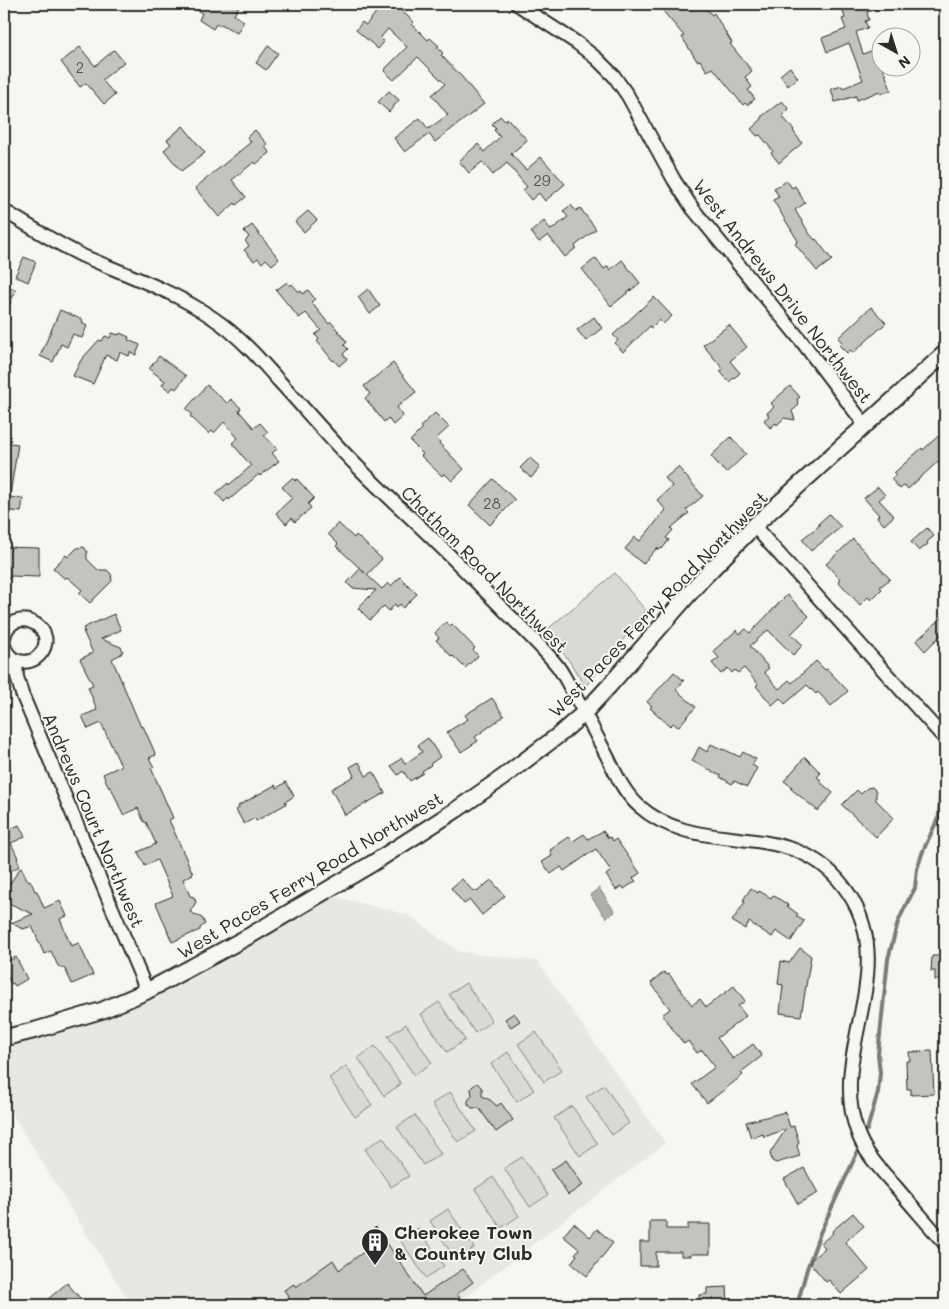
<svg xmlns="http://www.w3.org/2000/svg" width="949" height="1309" viewBox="0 0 949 1309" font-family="Mali,sans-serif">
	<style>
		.built { fill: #e7e7e3 }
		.green { fill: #d9d9d5; stroke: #828280 }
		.water { fill: #aeaeab; stroke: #7a7a78 }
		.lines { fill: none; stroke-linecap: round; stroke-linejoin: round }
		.stream { stroke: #7a7a78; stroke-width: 4 }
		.building { fill: #c3c3c0; stroke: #2b2b2b }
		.minor-casing { stroke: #2b2b2b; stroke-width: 16 }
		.major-casing { stroke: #2b2b2b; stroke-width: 19 }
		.minor { stroke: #f6f6f2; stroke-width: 12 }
		.major { stroke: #f6f6f2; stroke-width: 15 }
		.labels { text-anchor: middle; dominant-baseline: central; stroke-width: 4; stroke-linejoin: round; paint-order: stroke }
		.number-label { font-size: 15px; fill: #515150 }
		.street-label { font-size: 18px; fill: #2b2b2b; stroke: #f6f6f2 }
		.poi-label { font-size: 18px; font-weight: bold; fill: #2b2b2b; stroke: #f6f6f2; text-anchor: start }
	</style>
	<rect width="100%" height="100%" fill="#f6f6f2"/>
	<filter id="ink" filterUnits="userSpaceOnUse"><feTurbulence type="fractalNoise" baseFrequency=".02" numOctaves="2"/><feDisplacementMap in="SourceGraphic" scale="10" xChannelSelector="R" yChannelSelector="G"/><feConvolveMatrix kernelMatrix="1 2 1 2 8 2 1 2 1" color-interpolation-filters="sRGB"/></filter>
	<g filter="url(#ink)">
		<!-- built -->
		<path class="built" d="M 324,894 L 408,915 L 459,952 L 537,961 L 665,1143 L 461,1300 L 462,1305 L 131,1305 L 4,1101 L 4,1030 L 34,1027 L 131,986 Z"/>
		<!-- green -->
		<g class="green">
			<path d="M 615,573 L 646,611 L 585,687 L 568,659 L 544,632 Z"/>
			<path d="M 466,983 L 492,1021 L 475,1033 L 449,994 Z"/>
			<path d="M 439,1002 L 465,1040 L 447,1052 L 421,1014 Z"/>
			<path d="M 406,1024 L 432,1063 L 414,1075 L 388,1036 Z"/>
			<path d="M 536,1032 L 562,1070 L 544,1082 L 518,1044 Z"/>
			<path d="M 375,1046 L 401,1084 L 384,1096 L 358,1058 Z"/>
			<path d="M 508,1052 L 534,1090 L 517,1102 L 491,1064 Z"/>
			<path d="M 346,1066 L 372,1105 L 355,1117 L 329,1078 Z"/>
			<path d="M 604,1085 L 629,1123 L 612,1135 L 586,1097 Z"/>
			<path d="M 450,1092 L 476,1131 L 458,1142 L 432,1104 Z"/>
			<path d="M 572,1106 L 598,1144 L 580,1156 L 554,1118 Z"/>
			<path d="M 415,1115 L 441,1154 L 423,1165 L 397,1127 Z"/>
			<path d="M 383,1137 L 409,1176 L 391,1187 L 365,1149 Z"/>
			<path d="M 522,1157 L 548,1195 L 530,1207 L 504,1168 Z"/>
			<path d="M 493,1177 L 519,1216 L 501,1228 L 475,1189 Z"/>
			<path d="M 448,1209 L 474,1248 L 456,1260 L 430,1221 Z"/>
			<path d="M 418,1228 L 444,1266 L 426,1278 L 400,1240 Z"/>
		</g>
		<!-- water -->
		<path class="water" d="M 599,888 L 615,912 L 606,918 L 590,895 Z"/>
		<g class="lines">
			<!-- stream -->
			<g class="stream">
				<path d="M 867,1130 L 878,1092 L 880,1073 L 878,1054 L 888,959 L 898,922 L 906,905 L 915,888 L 917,869 L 923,851 L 939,816 L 940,797 L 945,772"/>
				<path d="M 797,1305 L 807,1269 L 820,1233 L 857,1153"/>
			</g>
		</g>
		<!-- building -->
		<g class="building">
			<path d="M 185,4 L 240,4 L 234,15 L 244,21 L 237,33 L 221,24 L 220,26 L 216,24 L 213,29 L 199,20 L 202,13 Z"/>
			<path d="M 371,4 L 394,4 L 414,22 L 412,24 L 428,40 L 430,38 L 439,46 L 437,47 L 443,53 L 441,55 L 462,77 L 484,104 L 435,142 L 429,134 L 405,152 L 394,138 L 420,118 L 428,129 L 448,115 L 432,95 L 445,84 L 418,57 L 394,80 L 384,71 L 386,68 L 407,47 L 388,29 L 380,38 L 384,42 L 378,49 L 356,30 L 362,22 L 366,25 L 378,10 Z"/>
			<path d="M 657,4 L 702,4 L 712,15 L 714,13 L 732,43 L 730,44 L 752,71 L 745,77 L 752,87 L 748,90 L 755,99 L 747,105 L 745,103 L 743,105 L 713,68 L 707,71 L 700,60 L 697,61 L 682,37 L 684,36 Z"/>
			<path d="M 843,4 L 887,4 L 887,6 L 867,12 L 869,20 L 865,21 L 868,28 L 856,32 L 863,54 L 876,49 L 882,64 L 882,68 L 883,68 L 891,90 L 881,94 L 880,91 L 857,100 L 856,96 L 835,102 L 831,89 L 842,86 L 843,88 L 863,80 L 849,43 L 827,52 L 822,38 L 846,29 L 842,19 L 845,18 L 843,11 L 845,10 Z"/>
			<path d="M 268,46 L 278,53 L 266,70 L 256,63 Z"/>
			<path d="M 80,47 L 95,66 L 114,50 L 124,62 L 102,80 L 115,95 L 104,104 L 86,83 L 80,87 L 61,62 Z"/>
			<path d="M 790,67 L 798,78 L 788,86 L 780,75 Z"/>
			<path d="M 389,91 L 399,100 L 389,112 L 378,102 Z"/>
			<path d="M 782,101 L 789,109 L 782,116 L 794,130 L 793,131 L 802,143 L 779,163 L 771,153 L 773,151 L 760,135 L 757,136 L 751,129 L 762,119 L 761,117 Z"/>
			<path d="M 500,116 L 505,121 L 507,118 L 527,140 L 511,154 L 526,170 L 541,157 L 565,184 L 545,201 L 539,193 L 531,200 L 523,190 L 527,187 L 507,163 L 493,175 L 482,162 L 469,173 L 459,161 L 478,144 L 484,152 L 500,137 L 494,130 L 496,128 L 492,124 Z"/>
			<path d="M 183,126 L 205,153 L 181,171 L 164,150 L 171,144 L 167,140 Z"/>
			<path d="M 255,130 L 268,145 L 265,147 L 270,153 L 256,164 L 254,162 L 232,180 L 246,197 L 236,205 L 235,203 L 219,217 L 195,188 L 251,142 L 247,137 Z"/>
			<path d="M 787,181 L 792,188 L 795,186 L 805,203 L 795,210 L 809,233 L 815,240 L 816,239 L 832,260 L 817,271 L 795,244 L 798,241 L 773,200 L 779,197 L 774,188 Z"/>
			<path d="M 571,205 L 576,211 L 580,208 L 596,229 L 575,246 L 576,248 L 565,257 L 548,235 L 539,242 L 531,232 L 544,221 L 551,230 L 568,217 L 563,211 Z"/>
			<path d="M 308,211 L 317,220 L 304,232 L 295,222 Z"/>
			<path d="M 252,225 L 279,259 L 272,265 L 266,259 L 262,263 L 258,258 L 254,261 L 244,250 L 249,246 L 245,241 L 249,237 L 244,231 Z"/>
			<path d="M 24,257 L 36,262 L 28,282 L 15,276 Z"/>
			<path d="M 596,258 L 604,269 L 608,266 L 610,270 L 622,260 L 640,283 L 611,306 L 582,269 Z"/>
			<path d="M 287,282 L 290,286 L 292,284 L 299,292 L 301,291 L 303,294 L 308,290 L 315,299 L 311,302 L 329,324 L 331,322 L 347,342 L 344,345 L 348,349 L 343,354 L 347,359 L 339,366 L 334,360 L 333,361 L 317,341 L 319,339 L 315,335 L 321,330 L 306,313 L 299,318 L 276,290 Z"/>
			<path d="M 4,284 L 16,290 L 4,316 Z"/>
			<path d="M 368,289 L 380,306 L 370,314 L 358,297 Z"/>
			<path d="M 654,297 L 672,316 L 663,324 L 659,320 L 651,328 L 650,326 L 623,352 L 615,343 L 618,340 L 613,335 Z"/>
			<path d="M 871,307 L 886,323 L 853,353 L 850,350 L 847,353 L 839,345 L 842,342 L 838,338 Z"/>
			<path d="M 60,310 L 83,320 L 82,323 L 87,326 L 82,338 L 73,334 L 67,347 L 61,344 L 53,362 L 40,356 Z"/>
			<path d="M 594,317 L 602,328 L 586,341 L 577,330 Z"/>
			<path d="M 729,325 L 747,347 L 730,361 L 740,373 L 729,382 L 720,371 L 723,369 L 703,345 Z"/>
			<path d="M 112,333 L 119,335 L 120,333 L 129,337 L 128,340 L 140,345 L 136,355 L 130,352 L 129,356 L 120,352 L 117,360 L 106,355 L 93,384 L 73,376 L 81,360 L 99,340 L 102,341 L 105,336 L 110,338 Z"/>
			<path d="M 159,356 L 186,376 L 176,389 L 173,387 L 170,391 L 162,385 L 165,381 L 149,369 Z"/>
			<path d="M 393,363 L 416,392 L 397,407 L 403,416 L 393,425 L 388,418 L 384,422 L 365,398 L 370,394 L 364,386 Z"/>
			<path d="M 207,385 L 227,403 L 231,399 L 241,408 L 239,411 L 254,428 L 260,423 L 268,432 L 264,435 L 277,449 L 272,453 L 279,461 L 260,476 L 259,474 L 229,500 L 228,498 L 224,502 L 216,493 L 228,483 L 229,485 L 251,466 L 232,443 L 238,438 L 224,422 L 214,433 L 212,431 L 209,434 L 190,416 L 192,414 L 186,409 Z"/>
			<path d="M 790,386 L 800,397 L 797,399 L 798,401 L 797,403 L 799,405 L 792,411 L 795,420 L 784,418 L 777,425 L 776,423 L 770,428 L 764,420 L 769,416 L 767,413 L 774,407 L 771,403 Z"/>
			<path d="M 435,413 L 449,427 L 437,438 L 440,441 L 439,443 L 464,469 L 452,481 L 444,473 L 442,476 L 421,456 L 423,454 L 410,441 L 422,429 L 420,427 Z"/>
			<path d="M 945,430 L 945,455 L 908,489 L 905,485 L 900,489 L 891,479 L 896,475 L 894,473 L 914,455 L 922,448 L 923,450 Z"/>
			<path d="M 731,437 L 746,454 L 726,473 L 711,456 Z"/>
			<path d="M 4,442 L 18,444 L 10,495 L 4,495 Z"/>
			<path d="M 530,458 L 540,467 L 531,478 L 520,468 Z"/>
			<path d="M 678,467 L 703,496 L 686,510 L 689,513 L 671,528 L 673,530 L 666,538 L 669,540 L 662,549 L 661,548 L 659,550 L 657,548 L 643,564 L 625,549 L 635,537 L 640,541 L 666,510 L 657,500 L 672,486 L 665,478 Z"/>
			<path d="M 292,478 L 295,481 L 297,479 L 314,498 L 308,504 L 311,508 L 295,522 L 292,518 L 286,524 L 276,513 L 292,498 L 282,487 Z"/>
			<path d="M 493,479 L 515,500 L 490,525 L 469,505 Z"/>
			<path d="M 878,487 L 885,495 L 879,500 L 894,516 L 884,525 L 877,517 L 879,515 L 864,498 Z"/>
			<path d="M 4,496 L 23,499 L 21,512 L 6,510 L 7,507 L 4,507 Z"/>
			<path d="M 829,514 L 841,527 L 811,551 L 802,539 L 820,525 L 818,524 Z"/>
			<path d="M 338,523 L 354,538 L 356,535 L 382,559 L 367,575 L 382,589 L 388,583 L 391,586 L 400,577 L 417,594 L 403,608 L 400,604 L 397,607 L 395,604 L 389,611 L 384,606 L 370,620 L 358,608 L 376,590 L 352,588 L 347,583 L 360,569 L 365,573 L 336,546 L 338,544 L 328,534 Z"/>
			<path d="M 927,528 L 934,536 L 927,542 L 928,544 L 919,551 L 911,542 Z"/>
			<path d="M 853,539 L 890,579 L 880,587 L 882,589 L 871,600 L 868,597 L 860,605 L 838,581 L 840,579 L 826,564 Z"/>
			<path d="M 4,547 L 39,548 L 39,577 L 11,576 L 4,584 Z"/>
			<path d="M 84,547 L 87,551 L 87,559 L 98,570 L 107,570 L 111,574 L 112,581 L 90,603 L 79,593 L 82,590 L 67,577 L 65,579 L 53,568 L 66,555 L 68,557 L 77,548 Z"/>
			<path d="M 787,595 L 809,616 L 791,634 L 803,645 L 793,655 L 768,630 L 750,646 L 769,668 L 764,672 L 779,689 L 789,680 L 792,683 L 816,661 L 825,670 L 827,669 L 848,691 L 831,706 L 818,692 L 816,694 L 807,685 L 785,704 L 780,698 L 772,705 L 756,686 L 758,684 L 744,668 L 738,673 L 735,670 L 732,673 L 728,668 L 721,674 L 712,663 L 719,658 L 713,651 L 737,630 L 740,634 L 746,629 L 750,633 Z"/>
			<path d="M 114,614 L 121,630 L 101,639 L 121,647 L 123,651 L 121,654 L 112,659 L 141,727 L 143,726 L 156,755 L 149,758 L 154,767 L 151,768 L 173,818 L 169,820 L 193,874 L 183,879 L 190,896 L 194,897 L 196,902 L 190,912 L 202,918 L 205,924 L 200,928 L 200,930 L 172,942 L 156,903 L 173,896 L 157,860 L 145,866 L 138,852 L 156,844 L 146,822 L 144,822 L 138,808 L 123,815 L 111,787 L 109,788 L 103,774 L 121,766 L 101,723 L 88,729 L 82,716 L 97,710 L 88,687 L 93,685 L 80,659 L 93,653 L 83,631 L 85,632 L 83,628 Z"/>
			<path d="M 945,615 L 945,631 L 925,651 L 916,641 Z"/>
			<path d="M 446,622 L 450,626 L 452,624 L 475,648 L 473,650 L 478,656 L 465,668 L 453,656 L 452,657 L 436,640 L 439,638 L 435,633 Z"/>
			<path d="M 674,672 L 684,681 L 676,690 L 696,707 L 678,727 L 673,723 L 670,726 L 650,708 L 652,706 L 647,702 Z"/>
			<path d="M 492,698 L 504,716 L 475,737 L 478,741 L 461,752 L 447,732 L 468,719 L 465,715 Z"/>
			<path d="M 428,738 L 440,757 L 430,764 L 431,765 L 422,771 L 423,773 L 410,781 L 403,771 L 398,775 L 391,766 L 402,758 L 405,764 L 422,752 L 418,745 Z"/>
			<path d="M 711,744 L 723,750 L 723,749 L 740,757 L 743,752 L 756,759 L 752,765 L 757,768 L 747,787 L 734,781 L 732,784 L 720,777 L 721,776 L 692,761 L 699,747 L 707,752 Z"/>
			<path d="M 805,757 L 821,773 L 817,777 L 821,780 L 819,781 L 833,793 L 818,811 L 790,788 L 792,787 L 784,781 Z"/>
			<path d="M 359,762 L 366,776 L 373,772 L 385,793 L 345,815 L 331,789 L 354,776 L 350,767 Z"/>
			<path d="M 286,782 L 294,796 L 285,802 L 286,804 L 256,821 L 255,818 L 244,824 L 236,810 L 239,808 L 238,806 L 275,785 L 277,788 Z"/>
			<path d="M 872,787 L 876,791 L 876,800 L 894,818 L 876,837 L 842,805 L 857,790 L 861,794 L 867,788 Z"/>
			<path d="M 19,825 L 25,837 L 11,843 L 18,858 L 17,858 L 20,866 L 4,874 L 4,827 L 6,832 L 6,831 Z"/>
			<path d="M 603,831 L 608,838 L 610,837 L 613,841 L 616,839 L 640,873 L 633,878 L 636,881 L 624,889 L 622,886 L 616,890 L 606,875 L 611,871 L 596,849 L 564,871 L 561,867 L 551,874 L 542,862 L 552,856 L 550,850 L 569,837 L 573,841 L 584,834 L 588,839 Z"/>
			<path d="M 21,867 L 28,881 L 30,880 L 35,891 L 37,891 L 44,908 L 60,901 L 67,916 L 60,919 L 71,946 L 79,943 L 93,975 L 72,984 L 65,969 L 58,966 L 51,951 L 44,954 L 32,926 L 23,929 L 11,923 L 33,914 L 4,901 L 4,892 Z"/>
			<path d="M 462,879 L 473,891 L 475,890 L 477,892 L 491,880 L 505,896 L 482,915 L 470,900 L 464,904 L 451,888 Z"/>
			<path d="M 751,888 L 758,893 L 759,891 L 771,898 L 773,895 L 788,905 L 787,906 L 798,914 L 796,916 L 804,921 L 791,941 L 776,931 L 772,937 L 749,922 L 745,929 L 732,921 L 745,902 L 743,900 Z"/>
			<path d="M 800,948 L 811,956 L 801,1016 L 780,1013 L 783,985 L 778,984 L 781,961 L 789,963 Z"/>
			<path d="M 932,956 L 945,956 L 945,980 L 935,980 L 935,971 L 931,971 Z"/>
			<path d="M 16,957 L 27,979 L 15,986 L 13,983 L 11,984 L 4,970 L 4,963 Z"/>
			<path d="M 664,972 L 667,975 L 669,974 L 692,1005 L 700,999 L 706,1007 L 734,986 L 745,1001 L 738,1006 L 746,1016 L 717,1038 L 733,1059 L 753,1044 L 762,1056 L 741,1072 L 743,1075 L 707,1103 L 692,1084 L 715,1067 L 702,1050 L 697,1053 L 688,1041 L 684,1044 L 662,1015 L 670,1009 L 651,983 Z"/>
			<path d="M 514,1013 L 520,1021 L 511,1027 L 505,1019 Z"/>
			<path d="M 932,1051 L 934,1094 L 911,1095 L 911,1089 L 907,1089 L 906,1061 L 910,1061 L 909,1052 Z"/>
			<path d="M 477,1083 L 482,1088 L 482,1096 L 490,1100 L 497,1106 L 501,1103 L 513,1120 L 496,1132 L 479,1108 L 472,1108 L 468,1104 L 468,1101 L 472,1095 L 471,1089 L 472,1087 Z"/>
			<path d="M 785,1112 L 790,1127 L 794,1126 L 799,1142 L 797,1146 L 800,1156 L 776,1163 L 772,1161 L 770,1153 L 786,1129 L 764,1137 L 763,1134 L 751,1138 L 746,1122 Z"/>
			<path d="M 566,1160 L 583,1185 L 568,1195 L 551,1170 Z"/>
			<path d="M 804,1168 L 818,1193 L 798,1204 L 784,1179 Z"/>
			<path d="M 853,1213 L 864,1226 L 845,1242 L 869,1270 L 841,1294 L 829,1280 L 826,1282 L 811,1264 L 811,1260 L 825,1248 L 821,1243 L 833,1233 L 832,1231 Z"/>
			<path d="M 650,1221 L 666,1221 L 666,1229 L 688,1229 L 688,1224 L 710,1224 L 710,1254 L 691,1254 L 691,1256 L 681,1256 L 681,1252 L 656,1252 L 656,1266 L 640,1266 L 640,1242 L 650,1242 Z"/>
			<path d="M 574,1223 L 590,1237 L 597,1229 L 613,1243 L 587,1276 L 571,1263 L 577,1255 L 575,1254 L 579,1249 L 563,1236 Z"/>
			<path d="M 376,1227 L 423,1296 L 463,1269 L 473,1282 L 457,1294 L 465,1305 L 290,1305 L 285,1299 L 289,1297 L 284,1290 L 294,1284 L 296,1287 L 333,1260 L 339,1270 L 369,1248 L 361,1238 Z"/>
			<path d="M 67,1283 L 86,1305 L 41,1305 Z"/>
			<path d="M 727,1287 L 728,1304 L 722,1304 L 722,1305 L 700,1305 L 699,1295 L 707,1294 L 707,1288 Z"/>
		</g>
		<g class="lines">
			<!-- minor casing -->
			<g class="minor-casing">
				<g id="minor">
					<path d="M 517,4 L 577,43 L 597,59 L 614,76 L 628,96 L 674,180 L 693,209 L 803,343 L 865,425"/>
					<path d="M 4,211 C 30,226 56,243 83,256 C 127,275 174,291 213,318 C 238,335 259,358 279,381 C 305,409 329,438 356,465 C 382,492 411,517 438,544 C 460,565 481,587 502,608 C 520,626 539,644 555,663 C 562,671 566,680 571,689 C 584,711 595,733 607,756 C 616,774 624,793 639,806 C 702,862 795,811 849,894 C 900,972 828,1052 857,1131 C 864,1153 881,1170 896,1187 C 912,1206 929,1225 945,1244"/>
					<path d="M 754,526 L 945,739"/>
					<path d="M 4,638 C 10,604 59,625 42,652 C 39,656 35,660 30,661 C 18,664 6,657 4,644"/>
					<path d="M 16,661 L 17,677 L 22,694 L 147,991"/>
				</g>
			</g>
			<!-- major casing -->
			<g class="major-casing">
				<path id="major" d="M 4,1038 L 36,1030 L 103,1010 L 147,991 L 251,935 L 373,863 L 456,810 L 502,778 L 560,734 L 585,712 L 609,686 L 702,579 L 754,526 L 945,353"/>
			</g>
			<!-- minor -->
			<use href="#minor" class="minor"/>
			<!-- major -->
			<use href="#major" class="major"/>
		</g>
	</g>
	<!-- icons -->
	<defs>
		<g id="building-pin" transform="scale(1.4375)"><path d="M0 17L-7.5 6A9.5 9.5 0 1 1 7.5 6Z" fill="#2b2b2b" stroke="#f6f6f2"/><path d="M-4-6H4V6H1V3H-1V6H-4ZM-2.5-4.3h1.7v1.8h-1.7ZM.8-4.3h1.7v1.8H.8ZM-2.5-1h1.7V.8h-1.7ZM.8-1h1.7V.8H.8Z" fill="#fff"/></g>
	</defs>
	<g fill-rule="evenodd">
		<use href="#building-pin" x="375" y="1242"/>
	</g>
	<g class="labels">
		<!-- number labels -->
		<g class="number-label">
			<text x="80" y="67">2</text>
			<text x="542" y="180">29</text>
			<text x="492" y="503">28</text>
		</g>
		<!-- street labels -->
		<g class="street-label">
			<text transform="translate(783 291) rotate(52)">West Andrews Drive Northwest</text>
			<text transform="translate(485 569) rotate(45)">Chatham Road Northwest</text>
			<text transform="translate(658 604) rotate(-46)">West Paces Ferry Road Northwest</text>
			<text transform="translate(94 820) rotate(67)">Andrews Court Northwest</text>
			<text transform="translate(310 875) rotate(-31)">West Paces Ferry Road Northwest</text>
		</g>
		<!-- poi labels -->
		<g class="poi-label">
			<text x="394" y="1232">Cherokee Town<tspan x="394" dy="21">&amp; Country Club</tspan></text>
		</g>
	</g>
	<!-- margin -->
	<rect width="949" height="1309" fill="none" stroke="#f6f6f2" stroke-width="20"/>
	<rect x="10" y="10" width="929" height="1289" fill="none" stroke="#2b2b2b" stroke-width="2" filter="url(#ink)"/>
	<!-- north arrow -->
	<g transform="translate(896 52) rotate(141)"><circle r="24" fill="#f6f6f2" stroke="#a5a5a2"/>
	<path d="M0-4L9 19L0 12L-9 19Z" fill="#2b2b2b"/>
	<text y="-8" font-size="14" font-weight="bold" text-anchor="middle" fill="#2b2b2b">N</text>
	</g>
</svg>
